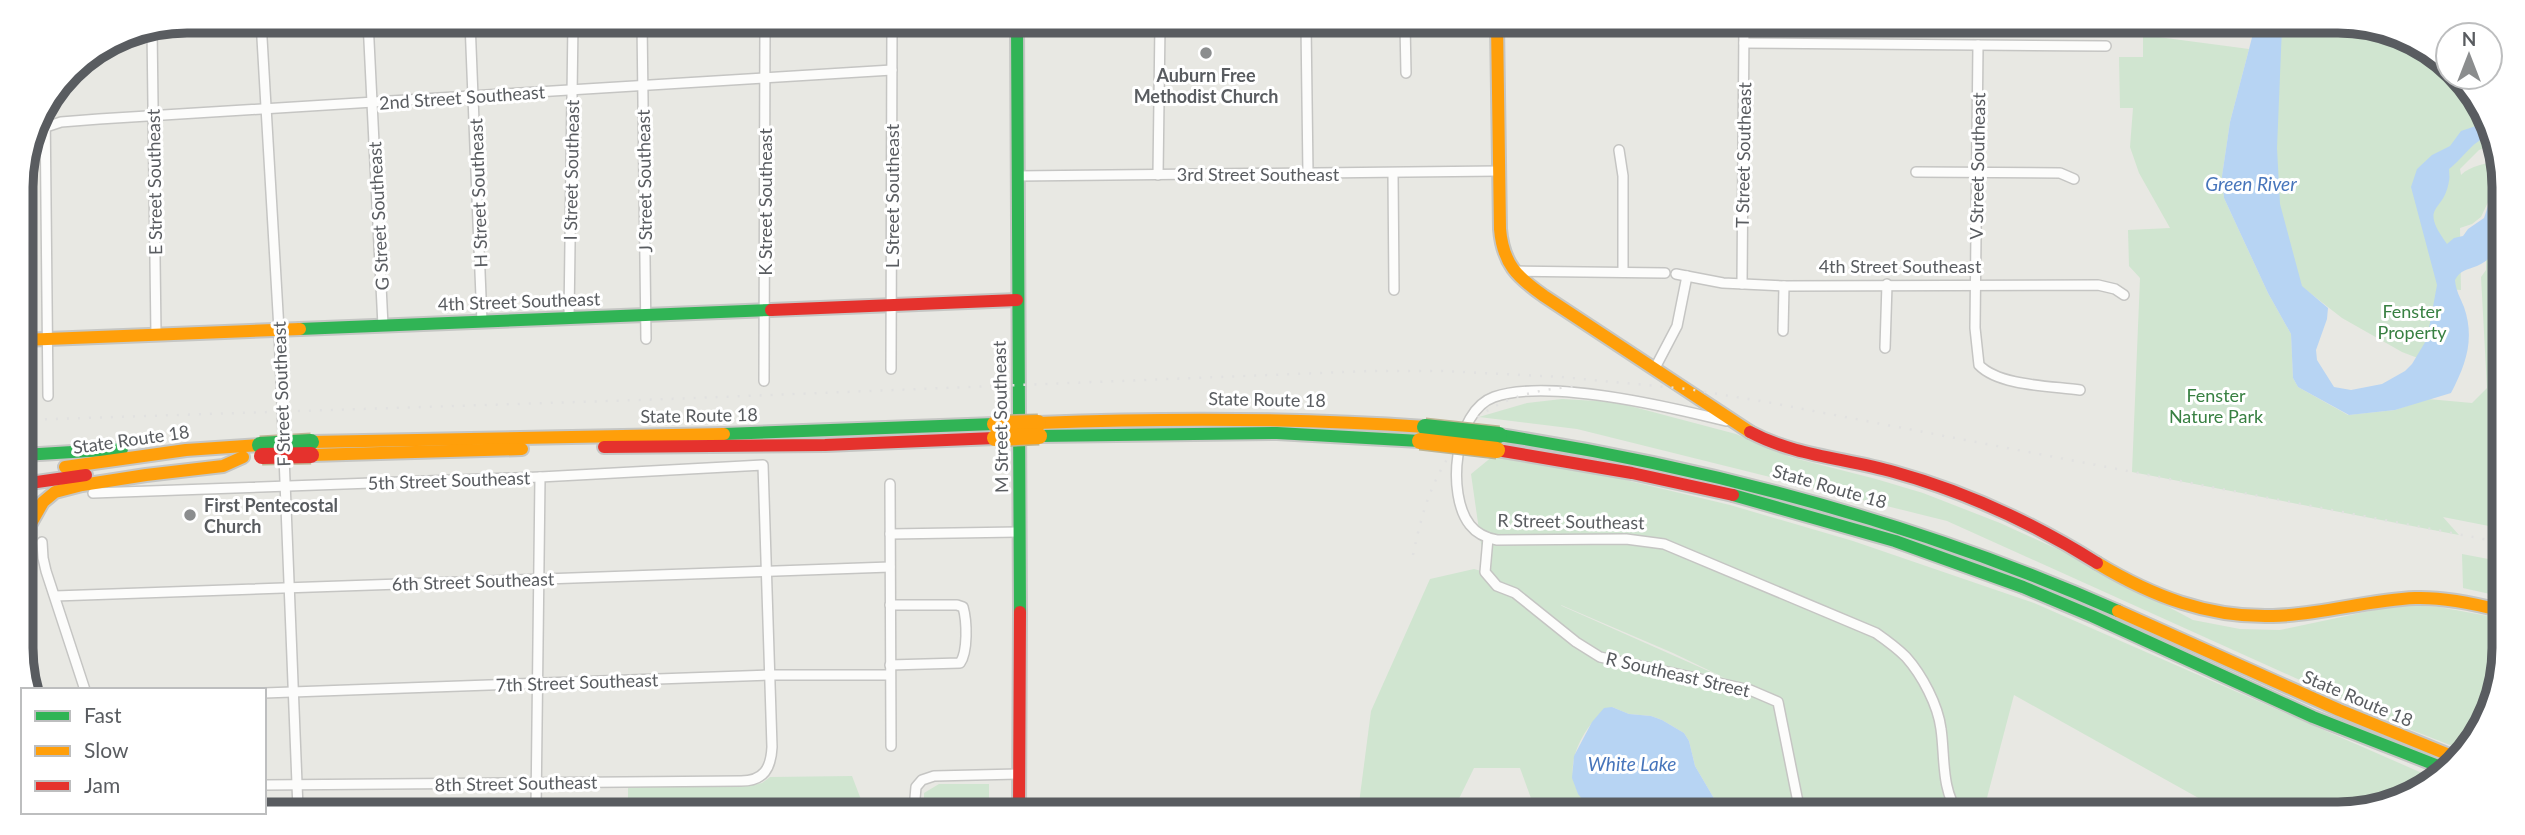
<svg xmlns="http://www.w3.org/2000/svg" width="2525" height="835" viewBox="0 0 2525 835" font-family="Lato,sans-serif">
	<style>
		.green { fill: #d0e5d0; fill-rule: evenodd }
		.water { fill: #b7d4f3 }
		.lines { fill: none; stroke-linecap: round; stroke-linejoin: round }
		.street-casing { stroke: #c5c5c3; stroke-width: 12 }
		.fast-casing { stroke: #c5c6c4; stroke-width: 16 }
		.slow-casing { stroke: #c5c6c4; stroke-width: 16 }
		.jam-casing { stroke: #c5c6c4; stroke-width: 16 }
		.street { stroke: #fcfcfb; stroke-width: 9 }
		.fast { stroke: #30b455; stroke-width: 12 }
		.slow { stroke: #ff9f0a; stroke-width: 12 }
		.jam { stroke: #e5322d; stroke-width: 12 }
		.rail { stroke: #e1e1e0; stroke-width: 2.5; stroke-dasharray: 2 9; stroke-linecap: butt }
		.fast-bridge-casing { stroke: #bdb493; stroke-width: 19; stroke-linecap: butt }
		.slow-bridge-casing { stroke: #bdb493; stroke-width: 19; stroke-linecap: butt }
		.jam-bridge-casing { stroke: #bdb493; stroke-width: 19; stroke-linecap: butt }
		.fast-bridge { stroke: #30b455; stroke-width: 16 }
		.slow-bridge { stroke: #ff9f0a; stroke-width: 16 }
		.jam-bridge { stroke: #e5322d; stroke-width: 16 }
		.poi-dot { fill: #8b8d8e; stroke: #fff; stroke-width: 2.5 }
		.labels { text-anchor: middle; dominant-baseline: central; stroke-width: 6; stroke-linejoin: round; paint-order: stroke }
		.poi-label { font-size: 18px; font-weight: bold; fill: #595c60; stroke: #fff }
		.street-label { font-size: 18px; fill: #595c60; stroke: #fff }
		.park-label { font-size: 18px; fill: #388042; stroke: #fff }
		.water-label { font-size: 19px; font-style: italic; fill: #4775bb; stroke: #fff }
		.rim { fill: none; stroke: #595c60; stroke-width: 9 }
	</style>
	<rect width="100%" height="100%" fill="#e8e8e3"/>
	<!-- green -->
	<g class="green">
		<path d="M 2279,26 L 2381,27 L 2448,68 L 2448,77 L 2463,77 L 2495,143 L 2479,150 L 2460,169 L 2461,175 C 2470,166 2487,162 2501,162 L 2501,185 L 2489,200 L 2481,217 L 2472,224 L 2460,228 L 2461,290 L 2445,289 L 2423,360 L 2402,352 L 2342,318 L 2301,286 L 2280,266 L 2267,150 Z"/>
		<path d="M 2143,35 L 2249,49 L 2230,122 L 2222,176 L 2224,198 L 2268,293 L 2291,334 L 2293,378 L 2298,387 L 2348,415 L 2395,410 L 2428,399 L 2472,403 L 2487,388 L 2481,277 L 2486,270 L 2486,252 L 2497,252 L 2500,244 L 2499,528 L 2443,517 L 2459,535 L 2132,472 L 2140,278 L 2129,266 L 2128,230 L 2170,228 L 2139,173 L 2130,147 L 2133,108 L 2120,108 L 2119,57 L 2143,57 Z"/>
		<path d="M 1562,399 L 1615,402 L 1736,434 L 1790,457 L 1876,479 L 1923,493 L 2000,523 L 2077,558 L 2193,620 L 2240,629 L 2280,630 L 2379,609 L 2407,605 L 2439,607 L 2499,618 L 2498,691 L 2460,749 L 2404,727 L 1947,521 L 1577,429 L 1479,417 L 1527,403 Z"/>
		<path d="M 1493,456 L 1588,471 L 1730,505 L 1853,541 L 2034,603 L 2438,780 L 2349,814 L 2219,813 L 2220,810 L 2014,695 L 1983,813 L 1722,812 L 1695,766 L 1689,741 L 1684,733 L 1662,720 L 1651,716 L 1629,714 L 1612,707 C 1605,712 1596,717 1591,724 C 1574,746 1564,776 1583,799 C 1587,804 1596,808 1601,812 L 1536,812 L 1520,768 L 1474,768 L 1453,811 L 1358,811 L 1371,711 L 1430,579 L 1474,569 L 1485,572 L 1471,474 ZM 1561,605 L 1673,653 L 1731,681 L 1562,606 Z"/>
		<path d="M 2462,554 L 2499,561 L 2499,596 L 2463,588 Z"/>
		<path d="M 852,776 L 865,810 L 628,809 L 628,787 L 752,785 L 762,783 L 770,777 Z"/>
		<path d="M 939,784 L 989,784 L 989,803 L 998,804 L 998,810 L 924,810 L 924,793 Z"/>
	</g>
	<!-- water -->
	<g class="water">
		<path d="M 2255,26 L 2282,27 L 2277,148 L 2280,204 L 2302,286 L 2328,308 L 2327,319 L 2316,350 L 2317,360 L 2334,387 L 2351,390 L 2382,384 L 2405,371 L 2412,364 L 2427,339 L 2437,285 L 2411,187 L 2417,169 L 2432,155 L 2450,146 L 2461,131 L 2485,123 L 2491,136 C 2473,139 2463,159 2449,169 C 2449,173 2450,177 2449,181 C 2444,214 2418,204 2447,244 L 2454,238 L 2463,236 L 2468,229 L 2484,218 L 2488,206 L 2501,188 C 2501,216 2508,253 2477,266 C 2467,270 2460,270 2455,280 C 2456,291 2460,297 2464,307 C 2475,339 2466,364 2451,393 L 2395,410 L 2349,415 L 2298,387 L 2293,378 L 2291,334 L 2268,293 L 2224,198 L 2222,176 L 2230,122 Z"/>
		<path d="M 1612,707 L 1629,714 L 1651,716 L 1662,720 L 1684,733 L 1689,741 L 1695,766 L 1722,812 L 1601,812 L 1583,800 L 1578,794 L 1572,778 L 1574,756 L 1592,722 L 1604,708 Z"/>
	</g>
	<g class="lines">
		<!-- street casing -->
		<g class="street-casing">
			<g id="street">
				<path d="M 261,21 L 279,330 L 298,809"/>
				<path d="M 368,21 L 383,326"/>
				<path d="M 470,22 L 482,322"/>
				<path d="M 642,22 L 646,339"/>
				<path d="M 1306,24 L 1308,174"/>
				<path d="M 1405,24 L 1406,73"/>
				<path d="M 152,28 L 156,335"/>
				<path d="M 1744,43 L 2106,46"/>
				<path d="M 1978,45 L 1975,328 L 1979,365 C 1999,386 2051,386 2080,390"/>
				<path d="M 45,106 L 48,396"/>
				<path d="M 33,128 L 46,127 L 61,122 L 99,119 L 892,70"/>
				<path d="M 1619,150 L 1623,176 L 1623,272"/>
				<path d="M 1916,172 L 2060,173 L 2074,179"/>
				<path d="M 1393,173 L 1394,290"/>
				<path d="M 1158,175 L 1160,24"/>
				<path d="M 1017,176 L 1499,171"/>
				<path d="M 1514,271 L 1665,273"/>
				<path d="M 1676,274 L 1723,283 L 1784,286 L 2098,285 L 2115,289 L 2124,295"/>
				<path d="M 1742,284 L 1744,25"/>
				<path d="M 569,318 L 573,22"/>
				<path d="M 1783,331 L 1784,286"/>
				<path d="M 1885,348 L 1887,284"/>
				<path d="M 1655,368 L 1677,326 L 1687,276"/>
				<path d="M 891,369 L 892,23"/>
				<path d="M 764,381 L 765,23"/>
				<path d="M 1726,421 C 1670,407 1548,378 1494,397 C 1454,411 1446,495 1470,525 C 1477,534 1486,538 1497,540 L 1626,539 L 1664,544 L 1876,633 C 1886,640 1897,648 1906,657 C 1922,675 1938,705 1941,729 C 1945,756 1941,791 1959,813"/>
				<path d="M 890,484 L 891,746"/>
				<path d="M 93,493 L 540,477 L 763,465 L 772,747 C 771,768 764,781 741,781 L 264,785"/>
				<path d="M 890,534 L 1020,532"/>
				<path d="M 1488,538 L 1485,572 L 1497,586 L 1515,593 L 1576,642 L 1600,657 L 1750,690 L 1778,702 L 1800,812"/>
				<path d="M 42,542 L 43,558 L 46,571 L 85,690"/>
				<path d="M 55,596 L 890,567"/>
				<path d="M 890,605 L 957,605 L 963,607 C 967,621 968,652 960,663 L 890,665"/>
				<path d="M 264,693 L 770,675 L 890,675"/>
				<path d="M 536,809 L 540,477"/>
				<path d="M 914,810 L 916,787 L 922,780 L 934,776 L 1019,774"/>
			</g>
		</g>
		<!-- fast casing -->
		<g class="fast-casing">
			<g id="fast">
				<path d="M 1017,23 L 1020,612"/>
				<path d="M 300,329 L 771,310"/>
				<path d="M 724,434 L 995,424"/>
				<path d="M 1499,435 C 1713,468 1919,523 2118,611"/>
				<path d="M 1039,436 L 1277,433 L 1420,441"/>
				<path d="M 23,455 L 122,449"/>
				<path d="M 1733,495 L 1895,541 L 2023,587 L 2092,616 L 2313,717 L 2446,769"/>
			</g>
		</g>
		<!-- slow casing -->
		<g class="slow-casing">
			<g id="slow">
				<path d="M 1497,24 L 1500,229 C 1503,264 1517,277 1544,296 L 1750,432"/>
				<path d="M 22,340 L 300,329"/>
				<path d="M 1038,423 C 1167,418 1296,418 1425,427"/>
				<path d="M 311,442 L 724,434"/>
				<path d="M 311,455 L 522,449"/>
				<path d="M 65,467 L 186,450 L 260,445"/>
				<path d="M 2097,563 C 2152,596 2208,618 2273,616 C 2321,615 2367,600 2415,598 C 2444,597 2472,603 2499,610"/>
				<path d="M 24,599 L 29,580 L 30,525 L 43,502 L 55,492 L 82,485 L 146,475 L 223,466 L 243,457"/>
				<path d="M 2118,611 L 2339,710 L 2454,757"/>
			</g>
		</g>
		<!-- jam casing -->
		<g class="jam-casing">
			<g id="jam">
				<path d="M 771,310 L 1017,300"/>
				<path d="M 1750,432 C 1795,456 1845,458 1894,472 C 1967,492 2033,523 2097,563"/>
				<path d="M 604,447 L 825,445 L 995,438"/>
				<path d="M 1497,450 L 1632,473 L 1733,495"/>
				<path d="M 23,484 L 86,475"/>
				<path d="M 1019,810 L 1020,612"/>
			</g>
		</g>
		<!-- street -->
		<use href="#street" class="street"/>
		<!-- fast -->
		<use href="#fast" class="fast"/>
		<!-- slow -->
		<use href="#slow" class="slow"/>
		<!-- jam -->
		<use href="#jam" class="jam"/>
		<!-- rail -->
		<g class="rail">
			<path d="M 23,420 L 670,399 L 1369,371 L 1443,371 L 1561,377 L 1688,389 L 1772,403 L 2499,542"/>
			<path d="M 1413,555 C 1423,507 1433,476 1462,437 C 1469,428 1474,419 1484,413 C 1511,394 1549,388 1581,386"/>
		</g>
		<!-- fast-bridge casing -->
		<g class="fast-bridge-casing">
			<g id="fast-bridge">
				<path d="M 1425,427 L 1499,435"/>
				<path d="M 260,445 L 311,442"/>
			</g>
		</g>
		<!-- slow-bridge casing -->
		<g class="slow-bridge-casing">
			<g id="slow-bridge">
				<path d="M 995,424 L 1038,423"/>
				<path d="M 995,438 L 1039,436"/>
				<path d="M 1420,441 L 1497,450"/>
			</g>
		</g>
		<!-- jam-bridge casing -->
		<g class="jam-bridge-casing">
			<path id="jam-bridge" d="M 262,456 L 311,455"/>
		</g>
		<!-- fast-bridge -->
		<use href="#fast-bridge" class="fast-bridge"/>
		<!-- slow-bridge -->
		<use href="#slow-bridge" class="slow-bridge"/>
		<!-- jam-bridge -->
		<use href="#jam-bridge" class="jam-bridge"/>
	</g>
	<!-- markers -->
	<g class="poi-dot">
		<circle cx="1206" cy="53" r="7"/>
		<circle cx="190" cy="515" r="7"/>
	</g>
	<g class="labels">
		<!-- poi labels -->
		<g class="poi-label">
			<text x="1206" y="75">Auburn Free<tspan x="1206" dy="21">Methodist Church</tspan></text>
			<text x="204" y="505" text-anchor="start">First Pentecostal<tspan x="204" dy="21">Church</tspan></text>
		</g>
		<!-- street labels -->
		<g class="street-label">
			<text transform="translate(462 97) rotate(-4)">2nd Street Southeast</text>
			<text transform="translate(1743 155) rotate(-89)">T Street Southeast</text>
			<text transform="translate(1977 166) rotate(-89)">V Street Southeast</text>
			<text transform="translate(571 170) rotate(-89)">I Street Southeast</text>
			<text x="1258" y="174">3rd Street Southeast</text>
			<text transform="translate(644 181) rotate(-91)">J Street Southeast</text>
			<text transform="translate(154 182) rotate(-91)">E Street Southeast</text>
			<text transform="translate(478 193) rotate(-92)">H Street Southeast</text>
			<text transform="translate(892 196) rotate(-90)">L Street Southeast</text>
			<text transform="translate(765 202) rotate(-90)">K Street Southeast</text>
			<text transform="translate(378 216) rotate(-93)">G Street Southeast</text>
			<text x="1900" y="266">4th Street Southeast</text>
			<text transform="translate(519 301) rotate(-2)">4th Street Southeast</text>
			<text transform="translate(281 394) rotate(-92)">F Street Southeast</text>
			<text transform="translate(1267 399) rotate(1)">State Route 18</text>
			<text transform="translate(699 415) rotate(-1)">State Route 18</text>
			<text transform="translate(1000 417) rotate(-91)">M Street Southeast</text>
			<text transform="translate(131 439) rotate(-8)">State Route 18</text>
			<text transform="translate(449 480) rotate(-2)">5th Street Southeast</text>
			<text transform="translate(1830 486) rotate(16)">State Route 18</text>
			<text transform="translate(1571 521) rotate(1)">R Street Southeast</text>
			<text transform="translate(473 581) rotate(-2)">6th Street Southeast</text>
			<text transform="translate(1678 674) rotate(13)">R Southeast Street</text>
			<text transform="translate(577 682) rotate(-2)">7th Street Southeast</text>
			<text transform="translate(2358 698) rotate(23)">State Route 18</text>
			<text transform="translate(516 783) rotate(-1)">8th Street Southeast</text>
		</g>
		<!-- park labels -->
		<g class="park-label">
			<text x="2412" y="311">Fenster<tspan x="2412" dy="21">Property</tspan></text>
			<text x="2216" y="395">Fenster<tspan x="2216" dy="21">Nature Park</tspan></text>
		</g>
		<!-- water labels -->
		<g class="water-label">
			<text x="2251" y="183">Green River</text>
			<text x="1632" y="763">White Lake</text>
		</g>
	</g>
	<!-- crop -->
	<path d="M0 0H2525V835H0ZM187 33H2338A154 154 0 0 1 2492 187V648A154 154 0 0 1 2338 802H187A154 154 0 0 1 33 648V187A154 154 0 0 1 187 33Z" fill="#fff" fill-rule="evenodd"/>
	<path class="rim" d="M187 33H2338A154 154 0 0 1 2492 187V648A154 154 0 0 1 2338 802H187A154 154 0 0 1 33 648V187A154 154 0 0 1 187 33Z"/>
	<!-- legend -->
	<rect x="21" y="688" width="245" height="126" fill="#ffffff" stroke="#bdbebf" stroke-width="2"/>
	<rect x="35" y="711" width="35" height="10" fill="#30b455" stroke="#bdbebf" stroke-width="2"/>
	<text x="84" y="723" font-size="21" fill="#595c60">Fast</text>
	<rect x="35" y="746" width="35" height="10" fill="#ff9f0a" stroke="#bdbebf" stroke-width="2"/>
	<text x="84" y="758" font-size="21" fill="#595c60">Slow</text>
	<rect x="35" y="781" width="35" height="10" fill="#e5322d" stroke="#bdbebf" stroke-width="2"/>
	<text x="84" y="793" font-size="21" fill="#595c60">Jam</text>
	<!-- north arrow -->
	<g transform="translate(2469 56)"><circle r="33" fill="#ffffff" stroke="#bdbebf" stroke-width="2"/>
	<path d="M0-5L12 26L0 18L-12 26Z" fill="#8b8d8e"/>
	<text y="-10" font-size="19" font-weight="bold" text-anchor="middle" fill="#595c60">N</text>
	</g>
</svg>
